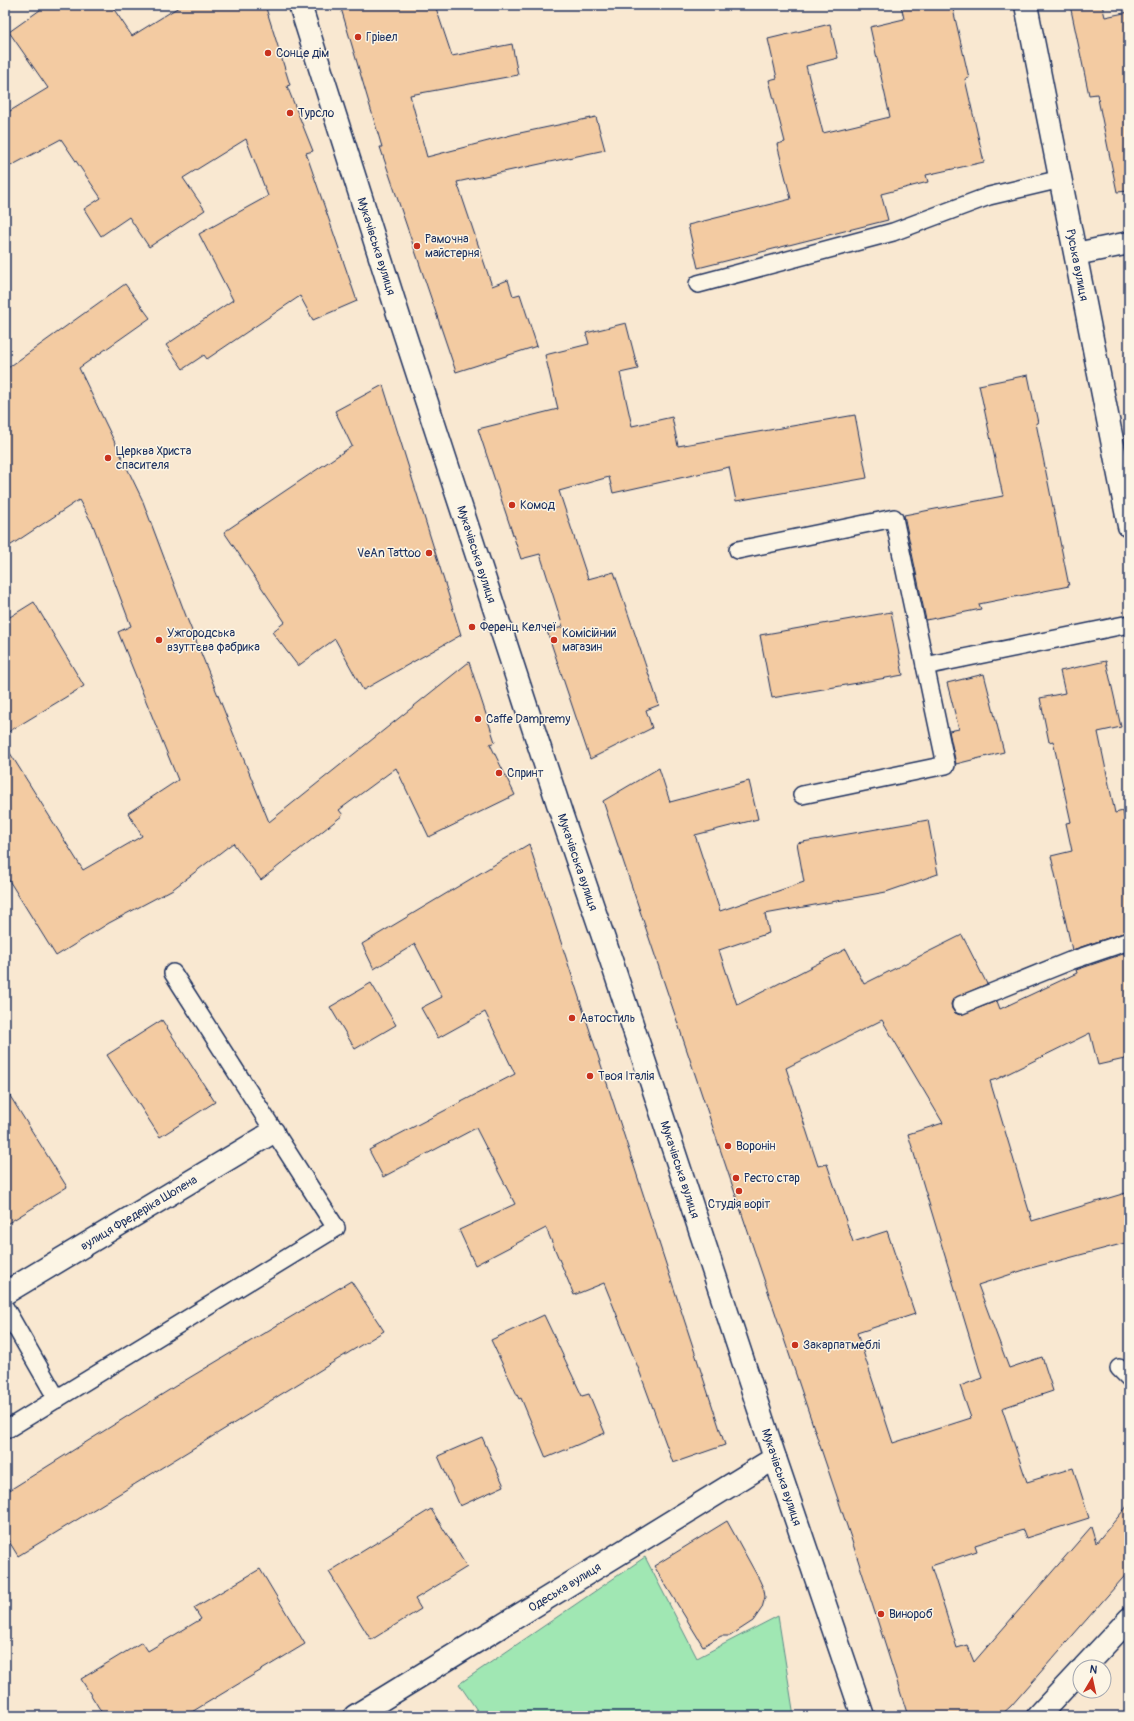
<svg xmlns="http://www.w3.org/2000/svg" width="1134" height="1721" viewBox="0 0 1134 1721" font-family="Pangolin,sans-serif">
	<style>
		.green { fill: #a0e7b3; stroke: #5e8b88 }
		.building { fill: #f3cba2; stroke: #1b2f5e; fill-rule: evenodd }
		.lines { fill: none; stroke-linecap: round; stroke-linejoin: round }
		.lane-casing { stroke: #1b2f5e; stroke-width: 20 }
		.street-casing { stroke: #1b2f5e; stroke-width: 25 }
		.secondary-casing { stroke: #1b2f5e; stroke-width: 25 }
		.lane { stroke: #fcf5e5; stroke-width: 17 }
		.street { stroke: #fcf5e5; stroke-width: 22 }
		.secondary { stroke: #fcf5e5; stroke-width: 22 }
		.poi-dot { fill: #c8321e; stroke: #fcf5e5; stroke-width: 1.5 }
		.labels { text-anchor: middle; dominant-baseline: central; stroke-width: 3; stroke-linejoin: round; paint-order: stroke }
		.poi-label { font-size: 12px; fill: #1b2f5e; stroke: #fcf5e5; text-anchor: start }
		.street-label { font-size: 12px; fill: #1b2f5e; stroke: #fcf5e5 }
	</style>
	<rect width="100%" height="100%" fill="#f9e8d1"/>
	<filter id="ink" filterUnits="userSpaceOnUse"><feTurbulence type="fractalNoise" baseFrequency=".025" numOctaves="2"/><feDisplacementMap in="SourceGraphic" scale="8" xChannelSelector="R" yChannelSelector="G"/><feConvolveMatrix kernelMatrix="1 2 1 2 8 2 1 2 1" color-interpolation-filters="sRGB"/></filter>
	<g filter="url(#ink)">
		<!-- green -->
		<path class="green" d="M 645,1557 L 697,1658 L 778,1616 L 794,1716 L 481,1716 L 459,1684 Z"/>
		<!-- building -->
		<g class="building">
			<path d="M 47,5 L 111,5 L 132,36 L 182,5 L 265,5 L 290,85 L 287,86 L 313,151 L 306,153 L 357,301 L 313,320 L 300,296 L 207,359 L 204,355 L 183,369 L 166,345 L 233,300 L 199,234 L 268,196 L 246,139 L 183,178 L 205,210 L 149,247 L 129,217 L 101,236 L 84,209 L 101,198 L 61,139 L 5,169 L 5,114 L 48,88 L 9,32 Z"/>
			<path d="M 340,5 L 435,5 L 452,56 L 512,44 L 518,75 L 410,95 L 427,157 L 515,134 L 596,117 L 605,150 L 457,182 L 492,286 L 508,280 L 513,296 L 520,294 L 537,346 L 456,372 L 380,147 L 382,147 Z"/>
			<path d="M 901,5 L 952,5 L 969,78 L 965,79 L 984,162 L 926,175 L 928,182 L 881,194 L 888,220 L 698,268 L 688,225 L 791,199 L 777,144 L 785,142 L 769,80 L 777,78 L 768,39 L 830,24 L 838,58 L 806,66 L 823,133 L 890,117 L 870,27 L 904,19 Z"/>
			<path d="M 1070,5 L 1102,5 L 1105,17 L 1129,12 L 1129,191 L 1117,192 L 1097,94 L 1089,95 Z"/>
			<path d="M 125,284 L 150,318 L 79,368 L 142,499 L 186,616 L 269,822 L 469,662 L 495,742 L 490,744 L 515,795 L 429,837 L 396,768 L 339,810 L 343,815 L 261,880 L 233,843 L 173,889 L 109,923 L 56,956 L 5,874 L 5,745 L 83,870 L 142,836 L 128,813 L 178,780 L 118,632 L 131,626 L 93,525 L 79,500 L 5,549 L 5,370 Z"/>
			<path d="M 626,323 L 638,369 L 620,373 L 632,426 L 672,417 L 678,446 L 855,415 L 867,478 L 736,501 L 729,467 L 613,493 L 609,477 L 559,491 L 588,579 L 614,572 L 659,705 L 646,710 L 652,728 L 590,759 L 547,631 L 563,627 L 540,554 L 521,559 L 478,429 L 558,409 L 545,355 L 589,344 L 586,333 Z"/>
			<path d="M 1028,375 L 1038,423 L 1036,423 L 1069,586 L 979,604 L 981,609 L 926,620 L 904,515 L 1003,496 L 979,385 Z"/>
			<path d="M 383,385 L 461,635 L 363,690 L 335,639 L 298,666 L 272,632 L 285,622 L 224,532 L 352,446 L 335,411 Z"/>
			<path d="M 34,602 L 84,686 L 5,734 L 5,620 Z"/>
			<path d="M 891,612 L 903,675 L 772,698 L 760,635 Z"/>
			<path d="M 1106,661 L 1121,727 L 1098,732 L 1115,813 L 1123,811 L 1129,839 L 1129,931 L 1072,950 L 1051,856 L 1072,851 L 1066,823 L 1071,822 L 1053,741 L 1049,742 L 1040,698 L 1065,693 L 1060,671 Z"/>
			<path d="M 984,674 L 1004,752 L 956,764 L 949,731 L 959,729 L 947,683 Z"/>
			<path d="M 659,768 L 670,802 L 749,781 L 758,819 L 695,835 L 720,911 L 804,882 L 797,843 L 928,820 L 938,874 L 886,892 L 765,914 L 769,933 L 719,950 L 737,1005 L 846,949 L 864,984 L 962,935 L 987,984 L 953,999 L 951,1004 L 952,1009 L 955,1013 L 960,1015 L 997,1001 L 1000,1009 L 1077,973 L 1076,970 L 1129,952 L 1129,1058 L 1098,1065 L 1090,1033 L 997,1079 L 990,1081 L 1032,1221 L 1129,1192 L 1129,1242 L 1027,1269 L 978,1285 L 1009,1368 L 1042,1357 L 1053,1391 L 1002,1408 L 1027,1482 L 1073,1468 L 1089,1518 L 1026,1538 L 1023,1530 L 975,1545 L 977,1551 L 931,1566 L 957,1648 L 967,1645 L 974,1662 L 1091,1527 L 1096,1543 L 1129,1504 L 1129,1571 L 1011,1706 L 1000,1716 L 908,1716 L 851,1538 L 603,801 ZM 882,1020 L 943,1123 L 908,1134 L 982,1378 L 960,1386 L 971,1418 L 893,1443 L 857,1333 L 915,1314 L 887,1231 L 853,1242 L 827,1164 L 818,1166 L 786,1068 Z"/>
			<path d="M 529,844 L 725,1445 L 673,1463 L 639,1370 L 604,1283 L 574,1295 L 546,1228 L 475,1265 L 459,1230 L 515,1204 L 476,1128 L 383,1177 L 369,1150 L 515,1074 L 485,1012 L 438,1038 L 421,1008 L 442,997 L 415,944 L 374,969 L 362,944 Z"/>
			<path d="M 371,983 L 396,1025 L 355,1049 L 330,1007 Z"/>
			<path d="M 162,1020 L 215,1102 L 160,1137 L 107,1055 Z"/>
			<path d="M 5,1088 L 67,1187 L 5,1225 Z"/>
			<path d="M 351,1281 L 384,1331 L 18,1556 L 5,1535 L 5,1493 L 174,1387 Z"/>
			<path d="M 544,1315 L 582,1396 L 589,1394 L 605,1433 L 546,1458 L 521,1398 L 519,1399 L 491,1340 Z"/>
			<path d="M 482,1437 L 504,1486 L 460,1506 L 438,1456 Z"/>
			<path d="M 431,1509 L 467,1567 L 415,1599 L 421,1609 L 371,1640 L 329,1572 Z"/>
			<path d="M 727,1521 L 759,1579 L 764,1590 L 765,1597 L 762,1608 L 753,1621 L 730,1636 L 721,1636 L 703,1646 L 654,1566 Z"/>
			<path d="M 260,1569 L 305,1644 L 185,1716 L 104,1716 L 81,1679 L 142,1642 L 148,1651 L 201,1619 L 194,1608 Z"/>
		</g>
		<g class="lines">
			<!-- lane casing -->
			<g class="lane-casing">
				<g id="lane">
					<path d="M 698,284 L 893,232 L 989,196 L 1061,179"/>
					<path d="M 738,550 L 894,518 L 946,765 L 802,795"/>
					<path d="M 925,666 L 1129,624"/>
					<path d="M 961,1005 L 1070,961 L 1129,941"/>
					<path d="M 5,1308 L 57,1399"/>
					<path d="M 1119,1368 L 1129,1378"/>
					<path d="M 9,1428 L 336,1228 L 173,973"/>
				</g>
			</g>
			<!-- street casing -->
			<g class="street-casing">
				<g id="street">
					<path d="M 1076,254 L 1129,243"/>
					<path id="s1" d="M 5,1293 L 273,1132"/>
					<path id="s2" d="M 355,1716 L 775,1458"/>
				</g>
			</g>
			<!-- secondary casing -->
			<g class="secondary-casing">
				<g id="secondary">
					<path id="s3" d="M 300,5 L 399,317 L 562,816 L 611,960 L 775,1458 L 863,1716"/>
					<path id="s4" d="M 1026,5 L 1129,526"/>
					<path d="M 1084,1667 L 1129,1619"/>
					<path d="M 1038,1716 L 1080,1671"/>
				</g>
			</g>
			<!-- lane -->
			<use href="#lane" class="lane"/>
			<!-- street -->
			<use href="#street" class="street"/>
			<!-- secondary -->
			<use href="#secondary" class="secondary"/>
		</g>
	</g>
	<!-- markers -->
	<g class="poi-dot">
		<circle cx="358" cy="37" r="4"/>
		<circle cx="268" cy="53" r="4"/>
		<circle cx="290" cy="113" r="4"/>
		<circle cx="417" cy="246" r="4"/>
		<circle cx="108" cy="458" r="4"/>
		<circle cx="512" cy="505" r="4"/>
		<circle cx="429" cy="553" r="4"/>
		<circle cx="472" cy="627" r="4"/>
		<circle cx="159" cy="640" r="4"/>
		<circle cx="554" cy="640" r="4"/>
		<circle cx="478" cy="719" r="4"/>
		<circle cx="499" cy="773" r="4"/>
		<circle cx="572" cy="1018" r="4"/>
		<circle cx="590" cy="1076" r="4"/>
		<circle cx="728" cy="1146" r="4"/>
		<circle cx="736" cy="1178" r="4"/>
		<circle cx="739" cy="1191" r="4"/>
		<circle cx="795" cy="1345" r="4"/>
		<circle cx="881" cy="1614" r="4"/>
	</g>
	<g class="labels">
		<!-- poi labels -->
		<g class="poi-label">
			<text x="366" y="37">Грівел</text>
			<text x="276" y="53">Сонце дім</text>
			<text x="298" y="113">Турсло</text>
			<text x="425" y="239">Рамочна<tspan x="425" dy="14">майстерня</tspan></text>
			<text x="116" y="451">Церква Христа<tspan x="116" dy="14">спасителя</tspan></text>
			<text x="520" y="505">Комод</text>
			<text x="421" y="553" text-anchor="end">VeAn Tattoo</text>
			<text x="480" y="627">Ференц Келчеї</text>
			<text x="167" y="633">Ужгородська<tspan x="167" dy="14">взуттєва фабрика</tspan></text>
			<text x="562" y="633">Комісійний<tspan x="562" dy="14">магазин</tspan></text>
			<text x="486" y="719">Caffe Dampremy</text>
			<text x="507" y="773">Спринт</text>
			<text x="580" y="1018">Автостиль</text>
			<text x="598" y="1076">Твоя Італія</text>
			<text x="736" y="1146">Воронін</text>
			<text x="744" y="1178">Ресто стар</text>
			<text x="739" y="1204" text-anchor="middle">Студія воріт</text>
			<text x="803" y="1345">Закарпатмеблі</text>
			<text x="889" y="1614">Винороб</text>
		</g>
		<!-- street labels -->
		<g class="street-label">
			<text stroke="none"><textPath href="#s3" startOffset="253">Мукачівська вулиця</textPath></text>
			<text stroke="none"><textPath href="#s4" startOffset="265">Руська вулиця</textPath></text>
			<text stroke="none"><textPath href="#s3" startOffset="577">Мукачівська вулиця</textPath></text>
			<text stroke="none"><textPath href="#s3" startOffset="901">Мукачівська вулиця</textPath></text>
			<text stroke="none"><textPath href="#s3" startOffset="1225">Мукачівська вулиця</textPath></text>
			<text stroke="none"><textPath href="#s1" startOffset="156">вулиця Фредеріка Шопена</textPath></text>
			<text stroke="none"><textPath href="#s3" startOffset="1549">Мукачівська вулиця</textPath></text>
			<text stroke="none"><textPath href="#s2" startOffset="246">Одеська вулиця</textPath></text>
		</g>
	</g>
	<!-- margin -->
	<rect width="1134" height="1721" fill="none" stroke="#fcf5e5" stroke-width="20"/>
	<rect x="10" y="10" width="1114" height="1701" fill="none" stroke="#1b2f5e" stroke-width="1.5" filter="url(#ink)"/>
	<!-- north arrow -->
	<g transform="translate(1092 1679) rotate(9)"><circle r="19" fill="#fcf5e5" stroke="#a2a6af"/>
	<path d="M0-3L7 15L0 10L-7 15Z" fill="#c8321e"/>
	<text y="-6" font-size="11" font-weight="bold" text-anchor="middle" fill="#1b2f5e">N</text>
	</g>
</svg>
